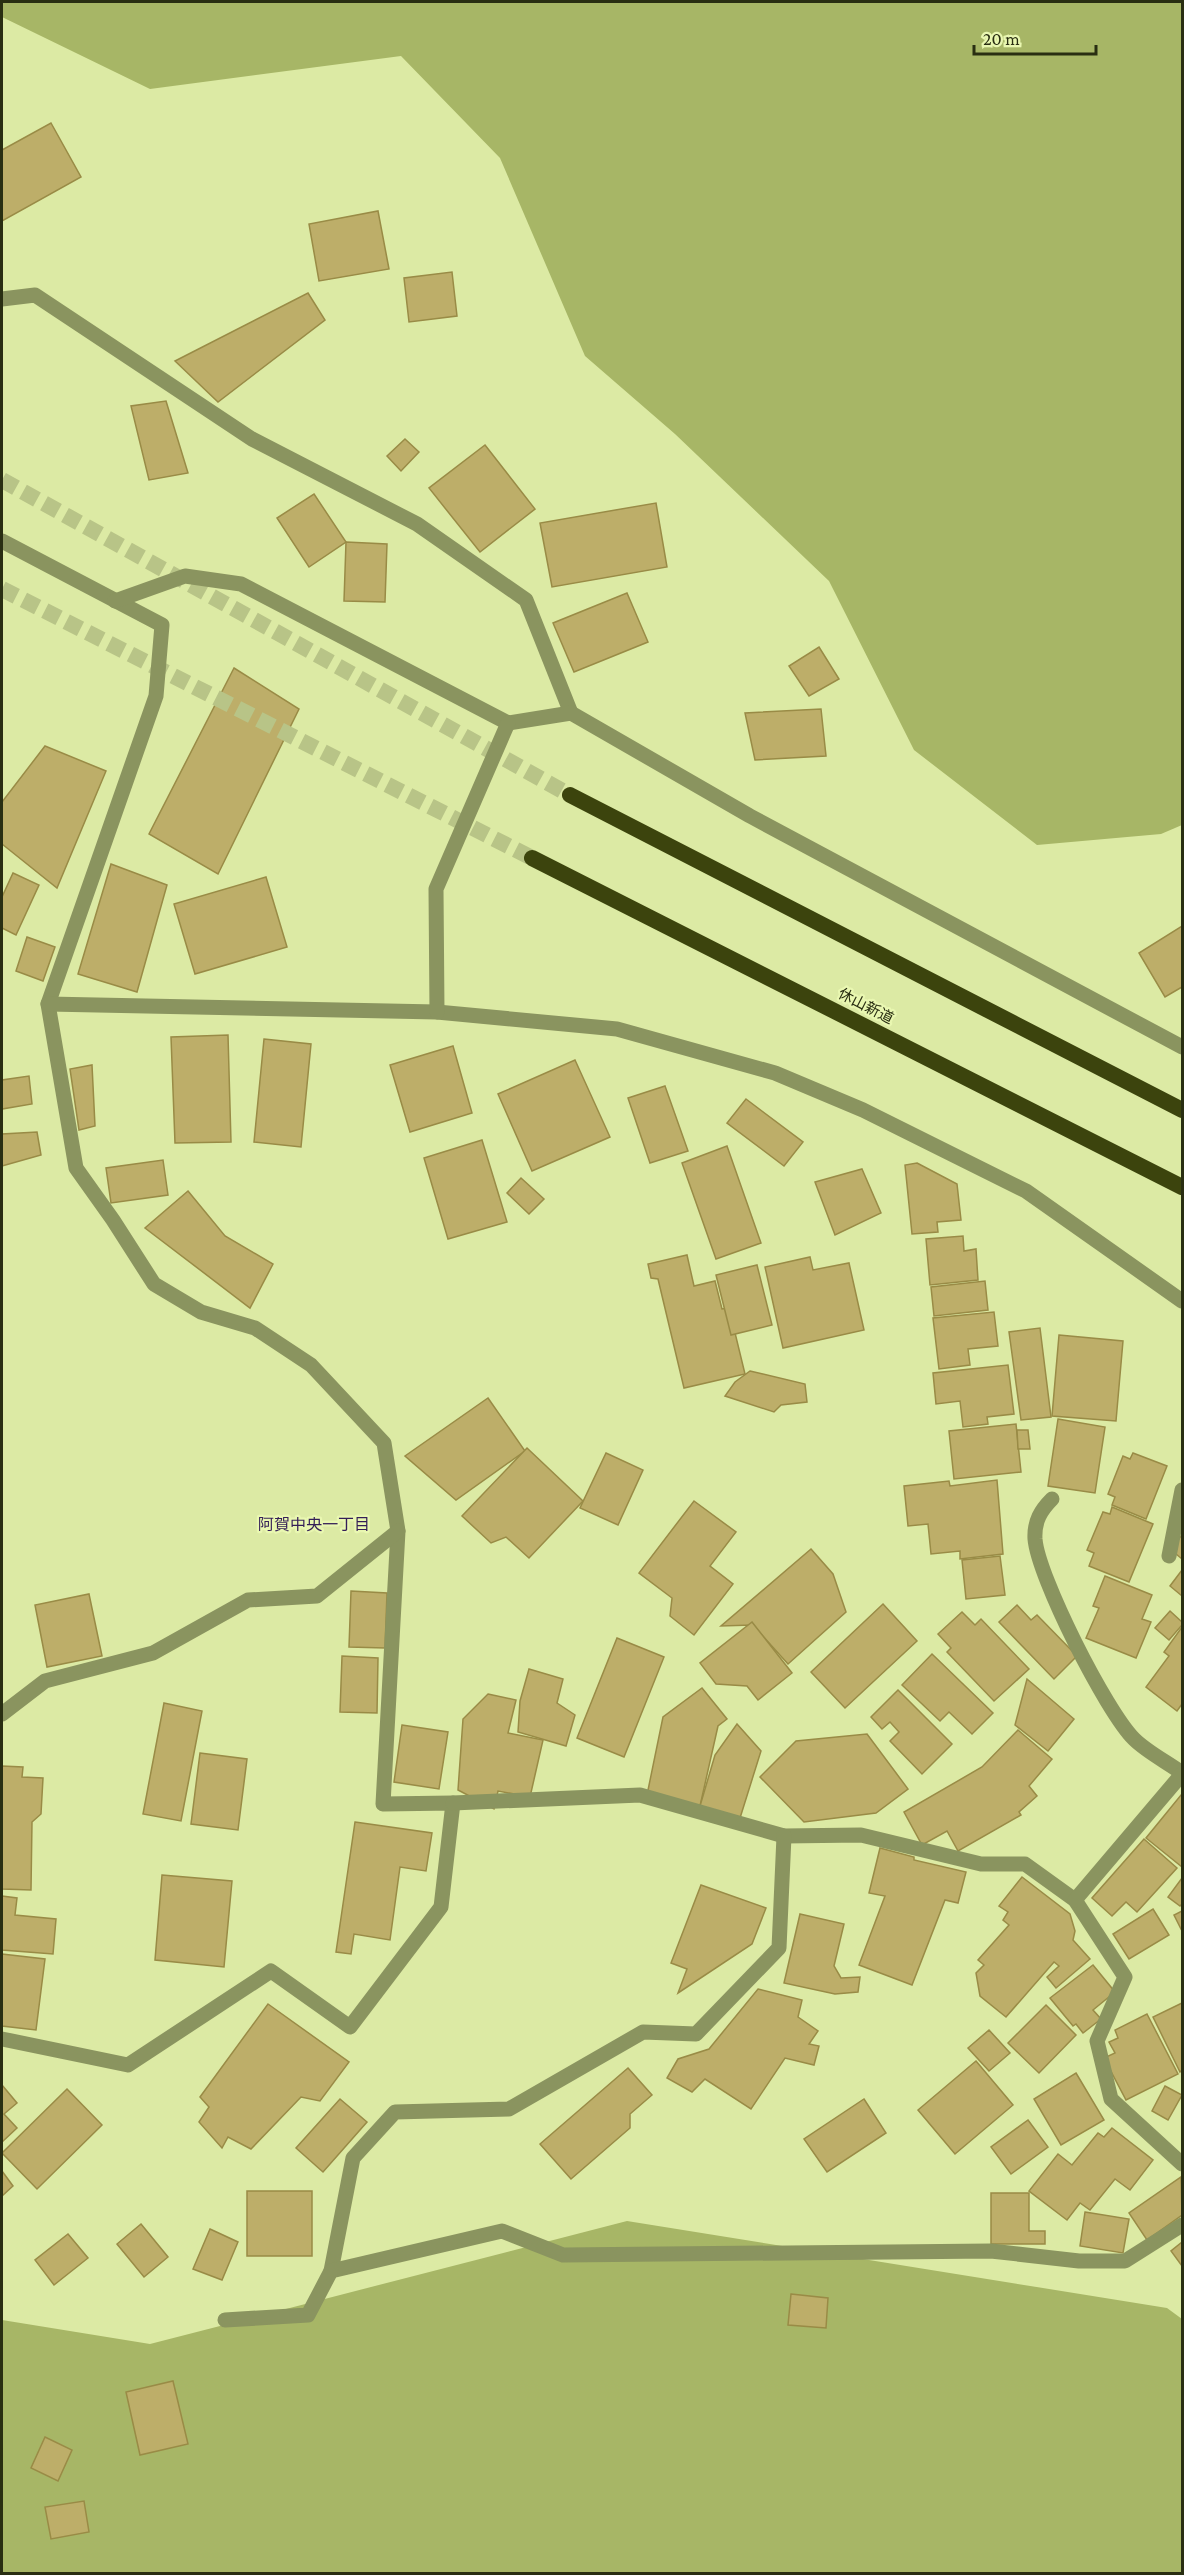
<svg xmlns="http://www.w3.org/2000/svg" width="1184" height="2575" viewBox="0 0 1184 2575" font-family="'Crimson Pro','Noto Sans JP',serif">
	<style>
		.forest { fill: #a7b666 }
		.building { fill: #bdae69; stroke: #998b46; stroke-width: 1.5 }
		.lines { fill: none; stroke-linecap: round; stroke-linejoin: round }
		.trunk-tunnel { stroke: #b8c487; stroke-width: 16; stroke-dasharray: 16 8; stroke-linecap: butt }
		.minor { stroke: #8a945f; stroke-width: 15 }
		.trunk { stroke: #3c440d; stroke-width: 16 }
		.labels { text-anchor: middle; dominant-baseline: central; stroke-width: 4.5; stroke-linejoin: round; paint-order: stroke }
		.street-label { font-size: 15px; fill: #292e12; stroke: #e9f7b1 }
		.neighbourhood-label { font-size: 16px; fill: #341e57; stroke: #e9f7b1 }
	</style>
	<rect width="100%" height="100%" fill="#dceaa4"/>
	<!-- forest -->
	<g class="forest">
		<path d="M 2,2 L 1182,2 L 1182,825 L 1161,834 L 1037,845 L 914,750 L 829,581 L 675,434 L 585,356 L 500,158 L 401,56 L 150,89 L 2,17 Z"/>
		<path d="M 627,2221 L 1167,2308 L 1182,2319 L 1182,2573 L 2,2573 L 2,2320 L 150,2344 Z"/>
	</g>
	<!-- building -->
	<g class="building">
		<path d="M 51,123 L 81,177 L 2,221 L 2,150 Z"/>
		<path d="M 378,211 L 389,269 L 319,281 L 309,224 Z"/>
		<path d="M 452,272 L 457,316 L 409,322 L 404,278 Z"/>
		<path d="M 308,293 L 325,320 L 218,402 L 175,361 Z"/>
		<path d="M 166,401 L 188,473 L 149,480 L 131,406 Z"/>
		<path d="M 405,439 L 419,452 L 401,471 L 387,456 Z"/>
		<path d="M 485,445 L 535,509 L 480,552 L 429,488 Z"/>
		<path d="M 314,494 L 346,542 L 309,567 L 277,518 Z"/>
		<path d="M 656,503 L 667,567 L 552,587 L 540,523 Z"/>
		<path d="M 346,542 L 387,544 L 385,602 L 344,601 Z"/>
		<path d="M 627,593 L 648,642 L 574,672 L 553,623 Z"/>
		<path d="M 819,647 L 839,679 L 809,696 L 789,666 Z"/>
		<path d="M 234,668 L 299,709 L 218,874 L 149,834 Z"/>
		<path d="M 821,709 L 826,756 L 755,760 L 745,713 Z"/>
		<path d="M 45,746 L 106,771 L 57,888 L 2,844 L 2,802 Z"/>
		<path d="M 111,864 L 167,885 L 137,992 L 78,974 Z"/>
		<path d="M 13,873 L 39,885 L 16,935 L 2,928 L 2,897 Z"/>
		<path d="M 266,877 L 287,947 L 195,974 L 174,904 Z"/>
		<path d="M 1182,926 L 1182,987 L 1165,997 L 1139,953 Z"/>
		<path d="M 27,937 L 55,947 L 43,981 L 16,971 Z"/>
		<path d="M 228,1035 L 231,1142 L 175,1143 L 171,1037 Z"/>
		<path d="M 264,1039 L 311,1044 L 301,1147 L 254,1142 Z"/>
		<path d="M 453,1046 L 472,1113 L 410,1132 L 390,1065 Z"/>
		<path d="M 575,1060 L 610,1137 L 532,1171 L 498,1094 Z"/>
		<path d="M 92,1065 L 95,1126 L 79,1130 L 70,1069 Z"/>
		<path d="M 29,1076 L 32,1104 L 2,1109 L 2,1080 Z"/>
		<path d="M 665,1086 L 688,1151 L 650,1163 L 628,1098 Z"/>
		<path d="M 746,1099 L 803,1142 L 784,1166 L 727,1123 Z"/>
		<path d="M 37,1132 L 41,1155 L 2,1166 L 2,1134 Z"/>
		<path d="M 482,1140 L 507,1222 L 448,1239 L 424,1158 Z"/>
		<path d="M 727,1146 L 761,1243 L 716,1259 L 682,1163 Z"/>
		<path d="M 163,1160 L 168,1195 L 111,1203 L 106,1168 Z"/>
		<path d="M 917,1163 L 957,1184 L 961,1220 L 937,1222 L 938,1232 L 912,1234 L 905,1165 Z"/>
		<path d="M 862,1169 L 881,1213 L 835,1235 L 815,1182 Z"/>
		<path d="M 521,1178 L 544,1199 L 529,1214 L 507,1193 Z"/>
		<path d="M 188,1191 L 225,1236 L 273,1264 L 250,1308 L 145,1228 Z"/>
		<path d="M 963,1236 L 964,1251 L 976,1249 L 978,1280 L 930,1285 L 926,1239 Z"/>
		<path d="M 687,1255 L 694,1286 L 715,1281 L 722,1309 L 729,1308 L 745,1374 L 684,1388 L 658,1279 L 651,1278 L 648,1264 Z"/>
		<path d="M 810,1257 L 813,1270 L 849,1263 L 864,1330 L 783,1348 L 765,1267 Z"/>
		<path d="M 757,1265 L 772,1325 L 731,1335 L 716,1275 Z"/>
		<path d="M 985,1281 L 988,1310 L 934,1316 L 931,1287 Z"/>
		<path d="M 994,1312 L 998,1346 L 968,1349 L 970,1365 L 939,1369 L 933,1318 Z"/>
		<path d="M 1040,1328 L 1051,1417 L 1021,1420 L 1009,1332 Z"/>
		<path d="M 1059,1335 L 1123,1341 L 1116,1421 L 1052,1416 Z"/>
		<path d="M 1008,1365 L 1014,1414 L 987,1417 L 988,1424 L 963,1427 L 960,1401 L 936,1404 L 933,1373 Z"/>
		<path d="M 750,1371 L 805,1384 L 807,1402 L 781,1405 L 774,1412 L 725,1396 L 735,1382 Z"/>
		<path d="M 488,1398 L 525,1451 L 456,1500 L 405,1456 Z"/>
		<path d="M 1058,1419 L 1105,1427 L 1095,1493 L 1048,1486 Z"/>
		<path d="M 1016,1424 L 1021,1472 L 954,1479 L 949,1431 Z"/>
		<path d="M 1017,1430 L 1028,1430 L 1030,1449 L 1018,1449 Z"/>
		<path d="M 527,1448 L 583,1501 L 529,1558 L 506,1537 L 491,1543 L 462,1516 Z"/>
		<path d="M 606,1453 L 643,1470 L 618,1525 L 580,1508 Z"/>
		<path d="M 1133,1453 L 1167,1466 L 1146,1519 L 1112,1505 L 1115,1497 L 1108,1494 L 1123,1456 L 1130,1459 Z"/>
		<path d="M 997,1480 L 1003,1554 L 960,1559 L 960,1551 L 931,1554 L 928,1524 L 908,1526 L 904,1486 L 949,1481 L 950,1486 Z"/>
		<path d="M 694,1501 L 736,1532 L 710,1566 L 733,1584 L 694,1635 L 670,1616 L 672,1598 L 639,1573 Z"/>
		<path d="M 1112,1507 L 1153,1524 L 1129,1582 L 1089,1566 L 1094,1553 L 1087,1550 L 1103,1512 L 1110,1514 Z"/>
		<path d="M 1182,1535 L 1182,1559 L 1170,1549 Z"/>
		<path d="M 811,1549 L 833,1574 L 846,1612 L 788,1664 L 753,1625 L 721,1626 Z"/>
		<path d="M 1000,1556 L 1005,1595 L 966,1599 L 962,1560 Z"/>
		<path d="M 1182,1570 L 1182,1596 L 1170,1586 Z"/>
		<path d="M 1105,1576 L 1152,1595 L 1142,1619 L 1151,1622 L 1136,1658 L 1086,1638 L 1099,1608 L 1093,1606 Z"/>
		<path d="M 351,1591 L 387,1593 L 385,1648 L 349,1647 Z"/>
		<path d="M 89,1594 L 102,1656 L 47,1667 L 35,1605 Z"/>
		<path d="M 883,1604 L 917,1641 L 845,1708 L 811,1672 Z"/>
		<path d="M 1017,1605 L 1031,1620 L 1037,1615 L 1077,1656 L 1054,1679 L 999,1622 Z"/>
		<path d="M 1170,1611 L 1182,1622 L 1182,1625 L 1169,1640 L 1155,1628 Z"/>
		<path d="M 962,1612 L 975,1625 L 981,1619 L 1029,1669 L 994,1701 L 947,1652 L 951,1648 L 938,1634 Z"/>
		<path d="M 752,1622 L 792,1673 L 758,1700 L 747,1686 L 716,1684 L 700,1663 Z"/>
		<path d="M 1182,1627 L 1182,1704 L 1177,1711 L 1146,1687 L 1169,1656 L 1164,1652 Z"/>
		<path d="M 617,1638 L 664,1657 L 624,1757 L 577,1738 Z"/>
		<path d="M 932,1654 L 993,1713 L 972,1734 L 949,1712 L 940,1721 L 902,1685 Z"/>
		<path d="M 342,1656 L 378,1658 L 377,1713 L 340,1712 Z"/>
		<path d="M 529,1669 L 563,1679 L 557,1703 L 575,1715 L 566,1746 L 518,1732 L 520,1701 Z"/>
		<path d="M 1027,1679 L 1074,1719 L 1048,1751 L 1015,1725 Z"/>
		<path d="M 702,1688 L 727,1719 L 718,1726 L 700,1806 L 647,1795 L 663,1717 Z"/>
		<path d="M 898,1690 L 952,1744 L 922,1774 L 890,1741 L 899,1732 L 890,1722 L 882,1729 L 871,1717 Z"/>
		<path d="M 488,1694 L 516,1700 L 508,1733 L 543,1740 L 530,1797 L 498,1791 L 494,1809 L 458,1790 L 463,1719 Z"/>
		<path d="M 164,1703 L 202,1711 L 181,1821 L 143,1814 Z"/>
		<path d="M 737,1724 L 761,1751 L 740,1818 L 700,1806 L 715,1755 Z"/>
		<path d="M 402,1725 L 448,1732 L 439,1789 L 394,1782 Z"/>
		<path d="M 1018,1730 L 1052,1759 L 1029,1786 L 1037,1796 L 1019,1812 L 1021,1815 L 958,1851 L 947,1831 L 922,1845 L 904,1812 L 982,1767 Z"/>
		<path d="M 867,1734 L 908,1789 L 876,1813 L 804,1822 L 760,1777 L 796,1741 Z"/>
		<path d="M 200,1753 L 247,1759 L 238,1830 L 191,1824 Z"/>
		<path d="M 2,1766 L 23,1767 L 22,1777 L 43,1778 L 41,1814 L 32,1822 L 31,1890 L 2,1889 Z"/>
		<path d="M 1181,1795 L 1182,1796 L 1182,1867 L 1146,1838 Z"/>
		<path d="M 355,1822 L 432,1833 L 426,1871 L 400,1867 L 390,1940 L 354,1934 L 351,1954 L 336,1952 Z"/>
		<path d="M 1144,1839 L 1177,1868 L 1137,1912 L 1126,1902 L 1112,1916 L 1092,1898 Z"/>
		<path d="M 880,1848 L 914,1857 L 914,1860 L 966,1872 L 958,1903 L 945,1900 L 912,1985 L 859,1965 L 885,1896 L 869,1893 Z"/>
		<path d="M 162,1875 L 232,1881 L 224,1967 L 155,1960 Z"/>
		<path d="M 1022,1877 L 1070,1914 L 1075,1931 L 1073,1940 L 1090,1959 L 1056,1988 L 1047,1977 L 1059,1966 L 1054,1962 L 1006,2017 L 980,1996 L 976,1973 L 984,1965 L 978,1960 L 1009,1925 L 1003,1920 L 1008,1912 L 999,1906 Z"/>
		<path d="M 1182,1878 L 1182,1904 L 1180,1906 L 1168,1897 Z"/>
		<path d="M 701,1885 L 766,1908 L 752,1944 L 678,1993 L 687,1969 L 671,1963 Z"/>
		<path d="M 2,1896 L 17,1898 L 15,1915 L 56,1919 L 53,1954 L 2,1950 Z"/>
		<path d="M 1153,1909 L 1169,1935 L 1129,1959 L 1113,1934 Z"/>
		<path d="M 1182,1911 L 1182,1928 L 1181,1929 L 1174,1915 Z"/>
		<path d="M 800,1914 L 844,1924 L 834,1966 L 841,1978 L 860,1977 L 858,1992 L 835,1994 L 784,1983 Z"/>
		<path d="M 2,1954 L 45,1959 L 36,2030 L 2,2026 Z"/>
		<path d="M 1093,1965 L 1115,1992 L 1093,2010 L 1101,2019 L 1083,2033 L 1076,2024 L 1073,2026 L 1050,1998 Z"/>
		<path d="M 758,1989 L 802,2000 L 798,2017 L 818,2031 L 809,2044 L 819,2046 L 814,2065 L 785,2058 L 751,2109 L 705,2079 L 692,2092 L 667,2078 L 678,2059 L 709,2049 Z"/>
		<path d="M 1182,2003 L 1182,2070 L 1180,2072 L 1153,2017 Z"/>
		<path d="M 268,2004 L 349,2062 L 320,2101 L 301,2097 L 251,2149 L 228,2137 L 222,2148 L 199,2122 L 209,2107 L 200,2097 Z"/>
		<path d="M 1046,2005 L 1076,2035 L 1039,2073 L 1008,2043 Z"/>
		<path d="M 1147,2014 L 1178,2074 L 1126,2100 L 1104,2058 L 1115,2053 L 1109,2042 L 1118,2038 L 1115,2030 Z"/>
		<path d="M 989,2030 L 1010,2053 L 989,2071 L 968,2048 Z"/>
		<path d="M 976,2061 L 1013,2105 L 955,2154 L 918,2110 Z"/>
		<path d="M 628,2068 L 652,2095 L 630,2114 L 630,2128 L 571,2179 L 540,2144 Z"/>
		<path d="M 1076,2073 L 1104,2120 L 1061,2145 L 1034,2099 Z"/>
		<path d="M 2,2085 L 17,2103 L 4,2114 L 17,2128 L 2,2142 Z"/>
		<path d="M 1165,2086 L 1182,2095 L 1168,2120 L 1152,2111 Z"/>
		<path d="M 67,2089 L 102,2125 L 37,2189 L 2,2153 Z"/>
		<path d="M 340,2099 L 367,2122 L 323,2172 L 296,2148 Z"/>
		<path d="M 864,2099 L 886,2133 L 827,2172 L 804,2139 Z"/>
		<path d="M 1028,2120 L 1048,2147 L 1011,2174 L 991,2147 Z"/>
		<path d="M 1112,2128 L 1153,2160 L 1130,2190 L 1115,2179 L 1090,2210 L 1080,2203 L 1067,2220 L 1029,2191 L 1058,2154 L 1072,2165 L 1098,2133 L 1104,2137 Z"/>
		<path d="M 2,2171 L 13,2186 L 2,2196 Z"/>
		<path d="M 1181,2177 L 1182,2215 L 1147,2240 L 1129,2213 Z"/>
		<rect x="247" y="2191" width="65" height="65"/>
		<path d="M 991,2193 L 1029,2193 L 1029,2231 L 1045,2231 L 1045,2244 L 991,2244 Z"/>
		<path d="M 1085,2212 L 1129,2219 L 1123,2253 L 1080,2246 Z"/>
		<path d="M 141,2224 L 168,2257 L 144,2277 L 117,2244 Z"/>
		<path d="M 210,2229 L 238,2242 L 222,2280 L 193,2269 Z"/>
		<path d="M 68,2234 L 88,2258 L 54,2285 L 35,2260 Z"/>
		<path d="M 1182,2242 L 1182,2266 L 1171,2251 Z"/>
		<path d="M 791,2294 L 828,2298 L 826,2328 L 788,2325 Z"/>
		<path d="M 173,2381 L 188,2444 L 140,2455 L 126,2392 Z"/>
		<path d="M 45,2437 L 72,2450 L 58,2481 L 31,2468 Z"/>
		<path d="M 84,2501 L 89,2532 L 51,2539 L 45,2507 Z"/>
	</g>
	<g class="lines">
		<!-- trunk-tunnel -->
		<g class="trunk-tunnel">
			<path d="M 2,480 L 570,795"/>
			<path d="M 2,589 L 532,858"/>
		</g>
		<!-- minor -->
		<g class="minor">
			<path d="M 2,299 L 35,295 L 252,439 L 417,524 L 526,600 L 571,713"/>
			<path d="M 2,541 L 162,625 L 156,696 L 48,1004 L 76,1168 L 113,1220 L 154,1284 L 201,1312 L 255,1328 L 311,1365 L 384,1443 L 398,1531 L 383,1804 L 453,1803 L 441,1907 L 350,2027 L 271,1971 L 128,2065 L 2,2039"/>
			<path d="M 115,601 L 185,576 L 241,584 L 508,723 L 571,713 L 750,816 L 1182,1047"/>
			<path d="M 48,1004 L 437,1012 L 617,1029 L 775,1073 L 863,1110 L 1026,1191 L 1182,1301"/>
			<path d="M 437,1012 L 436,889 L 508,723"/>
			<path d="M 1052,1499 C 1041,1510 1034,1521 1035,1539 C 1038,1577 1106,1711 1134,1739 C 1147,1752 1167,1762 1182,1773"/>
			<path d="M 1169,1556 L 1182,1490"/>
			<path d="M 2,1714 L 45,1681 L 153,1653 L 248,1600 L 317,1596 L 398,1531"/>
			<path d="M 453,1803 L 640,1795 L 784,1836 L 861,1835 L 981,1864 L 1025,1864 L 1075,1900 L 1125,1977 L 1097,2041 L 1111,2099 L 1182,2164"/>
			<path d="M 1075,1900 L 1182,1774"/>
			<path d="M 331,2271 L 353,2158 L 395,2112 L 509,2109 L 643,2032 L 696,2034 L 779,1948 L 784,1836"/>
			<path d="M 225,2320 L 308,2315 L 331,2271 L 502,2231 L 563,2255 L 991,2251 L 1079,2261 L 1125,2261 L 1182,2225"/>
		</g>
		<!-- trunk -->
		<g class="trunk">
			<path d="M 570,795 L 1182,1110"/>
			<path d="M 532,858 L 1182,1187"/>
		</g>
	</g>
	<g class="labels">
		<!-- street labels -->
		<g class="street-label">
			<text transform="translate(866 1006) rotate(27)">休山新道</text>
		</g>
		<!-- neighbourhood labels -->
		<g class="neighbourhood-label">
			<text x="314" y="1524">阿賀中央一丁目</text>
		</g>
	</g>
	<!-- border -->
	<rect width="1184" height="2575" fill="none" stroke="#292e12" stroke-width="6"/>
	<!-- scale -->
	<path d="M974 45v9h122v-9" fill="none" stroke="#292e12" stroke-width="3"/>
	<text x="983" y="45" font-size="18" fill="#292e12" stroke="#e9f7b1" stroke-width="4.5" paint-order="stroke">20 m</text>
</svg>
